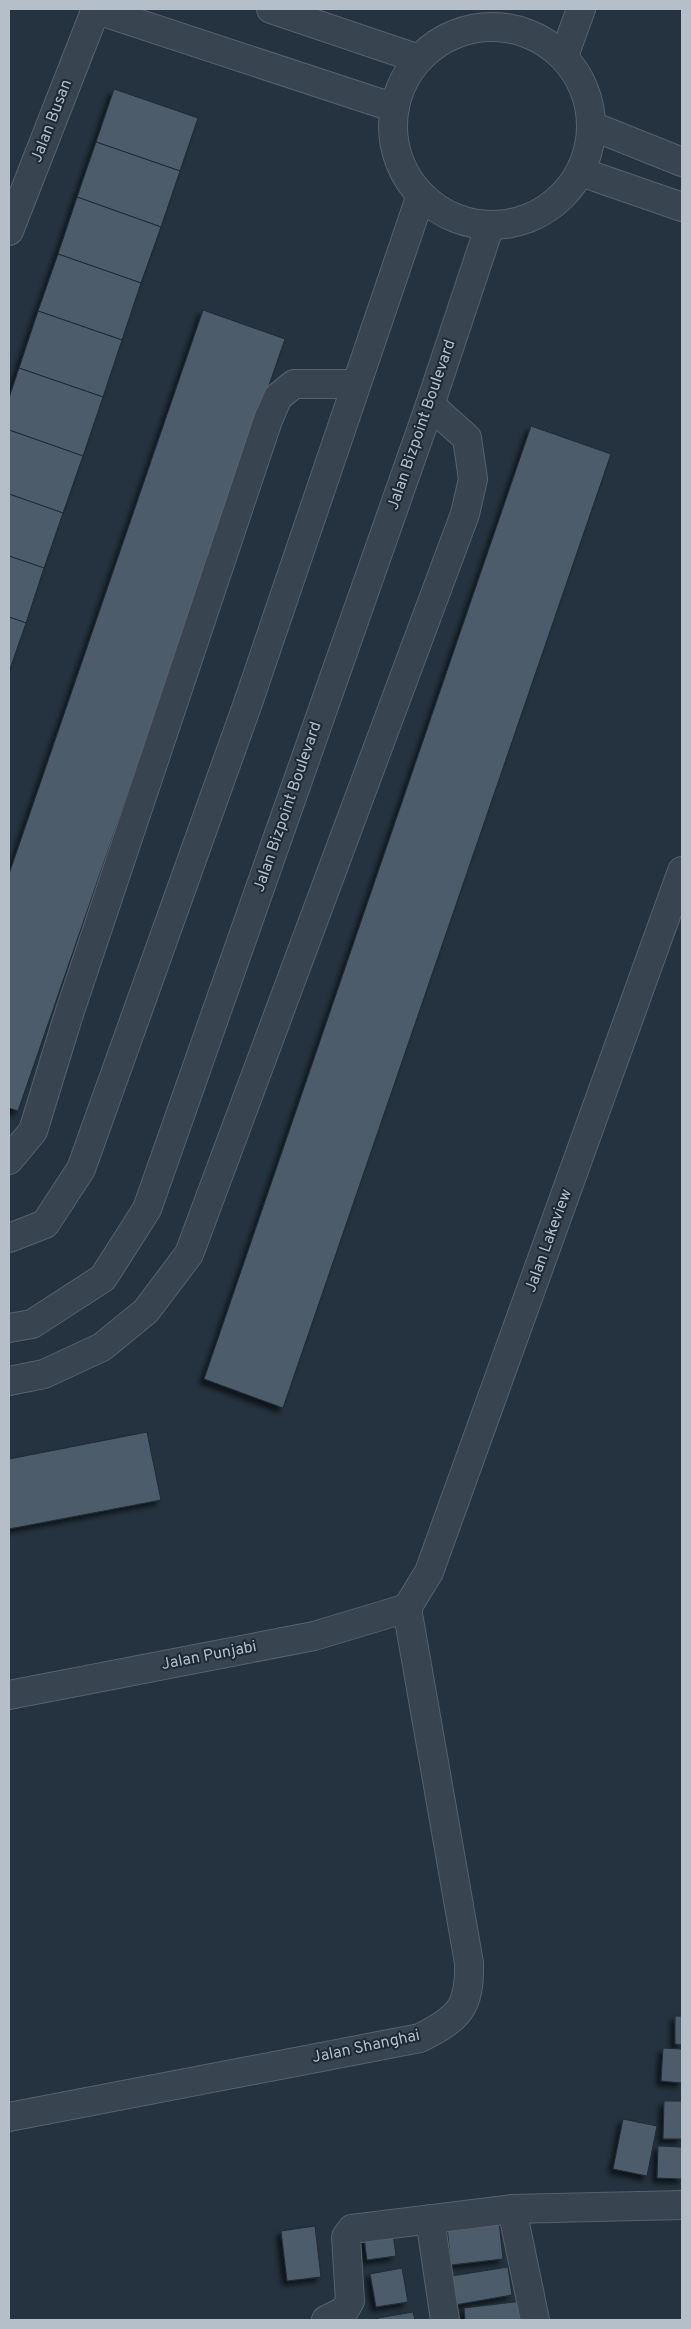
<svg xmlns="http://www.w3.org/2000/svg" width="691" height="2329" viewBox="0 0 691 2329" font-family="Overpass,sans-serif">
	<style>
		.building { fill: #4d5c6a; stroke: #1f2b36; filter: url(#shadow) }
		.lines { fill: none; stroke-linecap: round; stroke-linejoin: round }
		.minor-casing { stroke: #56626d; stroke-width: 30 }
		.minor { stroke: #38444f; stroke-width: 28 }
		.labels { text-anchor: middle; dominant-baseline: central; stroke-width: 4; stroke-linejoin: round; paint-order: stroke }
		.street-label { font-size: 16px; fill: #b4bfca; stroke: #1d2934 }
	</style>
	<defs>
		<filter id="shadow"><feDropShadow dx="-4.5" dy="4.5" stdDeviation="2.5" flood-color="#0009"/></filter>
	</defs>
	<rect width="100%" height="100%" fill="#24333f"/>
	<!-- building -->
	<g class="building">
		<path d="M 114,89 L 198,118 L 180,171 L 96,142 Z"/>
		<path d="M 96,142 L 180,171 L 161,227 L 77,197 Z"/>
		<path d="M 77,197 L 161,227 L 141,283 L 58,254 Z"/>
		<path d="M 58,254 L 141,283 L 122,340 L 38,311 Z"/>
		<path d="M 203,310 L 285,339 L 18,1111 L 9,1108 L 9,874 Z"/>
		<path d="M 38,311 L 122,340 L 103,397 L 19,368 Z"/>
		<path d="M 19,368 L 103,397 L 83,456 L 9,430 L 9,398 Z"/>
		<path d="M 531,426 L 611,454 L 283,1408 L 204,1379 Z"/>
		<path d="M 9,430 L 83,456 L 63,513 L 9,494 Z"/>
		<path d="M 9,494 L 63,513 L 44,568 L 9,556 Z"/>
		<path d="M 9,556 L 44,568 L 26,623 L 9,617 Z"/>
		<path d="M 9,617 L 26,623 L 9,672 Z"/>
		<path d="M 147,1432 L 161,1500 L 9,1529 L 9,1459 Z"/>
		<path d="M 675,2016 L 682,2016 L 682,2045 L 675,2044 Z"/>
		<path d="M 663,2048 L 682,2049 L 682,2083 L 661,2081 Z"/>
		<path d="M 664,2101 L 682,2101 L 682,2139 L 663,2139 Z"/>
		<path d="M 623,2119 L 657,2126 L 647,2176 L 613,2169 Z"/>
		<path d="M 658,2146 L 682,2147 L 682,2179 L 657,2178 Z"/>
		<path d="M 499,2221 L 503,2259 L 451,2265 L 447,2227 Z"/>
		<path d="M 315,2226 L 321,2277 L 287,2281 L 281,2231 Z"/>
		<path d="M 392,2226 L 396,2256 L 367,2260 L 363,2230 Z"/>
		<path d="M 508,2267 L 512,2295 L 449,2306 L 445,2277 Z"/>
		<path d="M 402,2268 L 408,2302 L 376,2307 L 370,2274 Z"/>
		<path d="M 522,2301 L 525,2320 L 465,2320 L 464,2308 Z"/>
		<path d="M 413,2312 L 415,2320 L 378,2320 L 378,2318 Z"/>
	</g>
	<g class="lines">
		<!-- minor casing -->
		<g class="minor-casing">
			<g id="minor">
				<path d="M 94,9 L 395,108"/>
				<path d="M 271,9 L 419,59"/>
				<circle cx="492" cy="126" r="99"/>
				<path d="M 564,56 L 581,9"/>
				<path d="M 592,126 L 682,162"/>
				<path d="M 581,172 L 682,207"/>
				<path d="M 9,231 L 96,9"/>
				<path d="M 9,1160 L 33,1131 L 68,1017 L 268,420 L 278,397 L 294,384 L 356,384"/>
				<path d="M 9,1238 L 45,1224 L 81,1169 L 248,703 L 421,195"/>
				<path d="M 9,1328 L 32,1324 L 103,1278 L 147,1209 L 430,405 L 490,225"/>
				<path d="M 9,1381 L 44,1374 L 102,1347 L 146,1311 L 189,1254 L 465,514 L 473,479 L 467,438 L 430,405"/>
				<path d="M 407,1608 L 429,1572 L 682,871"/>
				<path d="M 9,1695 L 314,1636 L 407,1608"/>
				<path d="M 9,2117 L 420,2038 C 459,2018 470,2008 469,1963 L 407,1608"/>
				<path d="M 512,2209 L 535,2320"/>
				<path d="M 430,2219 L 445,2320"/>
				<path d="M 326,2320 L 344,2311 L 350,2301 L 346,2237 L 352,2229 L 512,2209 L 682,2205"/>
			</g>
		</g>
		<!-- minor -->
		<use href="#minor" class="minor"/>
	</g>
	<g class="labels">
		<!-- street labels -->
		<g class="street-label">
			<text transform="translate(52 121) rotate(-69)">Jalan Busan</text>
			<text transform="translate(422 425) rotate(-71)">Jalan Bizpoint Boulevard</text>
			<text transform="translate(288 807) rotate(-71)">Jalan Bizpoint Boulevard</text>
			<text transform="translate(549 1241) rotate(-70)">Jalan Lakeview</text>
			<text transform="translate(209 1656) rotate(-11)">Jalan Punjabi</text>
			<text transform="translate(366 2047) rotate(-12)">Jalan Shanghai</text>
		</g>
	</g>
	<!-- border -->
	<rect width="691" height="2329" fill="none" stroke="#b4bfca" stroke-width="20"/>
</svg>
